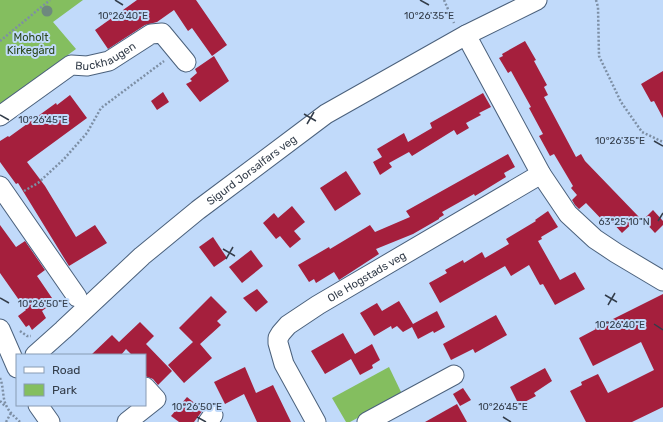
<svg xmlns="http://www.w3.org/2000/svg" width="663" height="422" viewBox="0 0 663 422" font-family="Rubik,sans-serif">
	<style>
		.green { fill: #84be5f }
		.building { fill: #a51f3d }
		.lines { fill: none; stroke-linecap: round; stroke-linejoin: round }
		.minor-casing { stroke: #4b617c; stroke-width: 21 }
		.path { stroke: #7d8fa5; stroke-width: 2.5; stroke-dasharray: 2 2; stroke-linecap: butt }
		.minor { stroke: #fff; stroke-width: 19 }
		.tree { fill: #6e897e }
		.ticks { fill: none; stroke: #333d4a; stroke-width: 1.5 }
		.labels { text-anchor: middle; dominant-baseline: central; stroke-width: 4; stroke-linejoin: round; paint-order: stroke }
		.park-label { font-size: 11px; fill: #2b4719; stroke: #c1dafa }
		.street-label { font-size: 11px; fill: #333d4a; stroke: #c1dafa }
		.ticks-label { font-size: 10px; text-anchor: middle; fill: #333d4a; stroke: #c1dafa; stroke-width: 4; stroke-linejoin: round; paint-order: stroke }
	</style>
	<rect width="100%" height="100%" fill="#c1dafa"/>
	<!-- green -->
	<g class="green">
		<path d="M 0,0 L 83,0 L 53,22 L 76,49 L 0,105 Z"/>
		<path d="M 389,367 L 402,394 L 350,422 L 346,422 L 332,398 Z"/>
	</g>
	<!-- building -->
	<g class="building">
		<path d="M 137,0 L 196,0 L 227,45 L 212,56 L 192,28 L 188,31 L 174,10 L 157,22 L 145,25 L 108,49 L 95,30 Z"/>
		<path d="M 525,41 L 536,60 L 534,61 L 547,85 L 544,87 L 548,95 L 544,97 L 576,157 L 581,154 L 585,161 L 639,217 L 622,233 L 611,221 L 607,225 L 586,203 L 579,209 L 575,205 L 572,200 L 577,195 L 571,188 L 573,186 L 554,154 L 550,156 L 539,136 L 543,134 L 529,108 L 531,107 L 511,71 L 508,73 L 499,58 L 503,56 L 502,54 Z"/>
		<path d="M 214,56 L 229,81 L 200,102 L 186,84 L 192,81 L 190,79 L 197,73 L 195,69 Z"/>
		<path d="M 663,71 L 663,118 L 654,101 L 651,102 L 641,84 Z"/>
		<path d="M 163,92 L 169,102 L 157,110 L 151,101 Z"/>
		<path d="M 483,93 L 491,107 L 479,113 L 481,115 L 466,123 L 469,128 L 457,135 L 454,130 L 412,156 L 409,152 L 389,163 L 392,167 L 380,175 L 373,162 L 382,157 L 377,149 L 404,133 L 408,142 L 432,128 L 430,123 Z"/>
		<path d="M 70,95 L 87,118 L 27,162 L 45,186 L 76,237 L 95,225 L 107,243 L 69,266 L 18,183 L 16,184 L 0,162 L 0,141 L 8,136 L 9,137 L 56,103 L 57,105 Z"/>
		<path d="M 508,154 L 515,167 L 504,173 L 506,177 L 475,196 L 474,194 L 442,212 L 444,215 L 439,218 L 439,219 L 413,234 L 376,249 L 379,254 L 339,280 L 334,272 L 316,283 L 314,279 L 309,282 L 298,265 L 329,247 L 330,249 L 370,225 L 375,232 L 410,217 L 406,211 Z"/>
		<path d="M 346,171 L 361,194 L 335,211 L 320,188 Z"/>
		<path d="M 292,206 L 305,222 L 294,231 L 301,239 L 290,248 L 280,236 L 276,239 L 263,223 L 274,213 L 278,218 Z"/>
		<path d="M 653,210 L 663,221 L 663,225 L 655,233 L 643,220 Z"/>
		<path d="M 548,211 L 558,227 L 541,237 L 542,239 L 538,241 L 560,280 L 575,272 L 585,289 L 555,305 L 543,284 L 540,285 L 529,265 L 511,276 L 505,266 L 440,303 L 429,283 L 447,273 L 445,270 L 463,260 L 464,263 L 482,252 L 485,258 L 509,244 L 506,239 L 536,221 L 535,220 Z"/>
		<path d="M 0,225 L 16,247 L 25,241 L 45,270 L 37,276 L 52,298 L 44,304 L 46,308 L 42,311 L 46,318 L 32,330 L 29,325 L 26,327 L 18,316 L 26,310 L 0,273 Z"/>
		<path d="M 213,237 L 227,258 L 214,267 L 199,247 Z"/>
		<path d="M 251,250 L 263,266 L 242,283 L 229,267 Z"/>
		<path d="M 257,289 L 268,302 L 256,312 L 243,298 Z"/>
		<path d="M 663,294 L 663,407 L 632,422 L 586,422 L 570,391 L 582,385 L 581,382 L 598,374 L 608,393 L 654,370 L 641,342 L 593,366 L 579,338 L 596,329 L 595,328 Z"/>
		<path d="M 211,296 L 227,312 L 217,321 L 221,325 L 200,344 L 212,358 L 184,383 L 168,365 L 193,342 L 179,328 Z"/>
		<path d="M 399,301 L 413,324 L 437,311 L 445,327 L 434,333 L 433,331 L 418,339 L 412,327 L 403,332 L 397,326 L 392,329 L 391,326 L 374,336 L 360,313 L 377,303 L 382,311 Z"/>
		<path d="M 496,315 L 507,335 L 475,353 L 473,349 L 451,360 L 443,344 Z"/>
		<path d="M 140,322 L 154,336 L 146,344 L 172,371 L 158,385 L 153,379 L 145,376 L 145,355 L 132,355 L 126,349 L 121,355 L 91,355 L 112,335 L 119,342 Z"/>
		<path d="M 343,333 L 355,354 L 372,344 L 380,360 L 372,365 L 373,368 L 360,375 L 351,359 L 325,374 L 311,351 Z"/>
		<path d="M 245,367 L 256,393 L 273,385 L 291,422 L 257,422 L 244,394 L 225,404 L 214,382 Z"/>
		<path d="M 545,368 L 552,381 L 534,393 L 536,396 L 519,405 L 510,387 Z"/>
		<path d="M 463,388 L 471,400 L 460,406 L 453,394 Z"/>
		<path d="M 187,397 L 203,410 L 194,422 L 179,422 L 171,416 Z"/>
		<path d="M 457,404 L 467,422 L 425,422 Z"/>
	</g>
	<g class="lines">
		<!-- minor casing -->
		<g class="minor-casing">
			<g id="minor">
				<path d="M 466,35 L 541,174 L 568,214 L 595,239 L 616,253 L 663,281"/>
				<path id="s1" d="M 0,116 L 71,65 L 87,66 L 109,61 L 151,34 L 162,33 L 186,62"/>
				<path d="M 0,186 L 77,297"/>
				<path d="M 0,329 L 17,368"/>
				<path id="s2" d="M 35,355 L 63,330 L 142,256 L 198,210 L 326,114 L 466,35 L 537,0"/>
				<path d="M 38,405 L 50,422"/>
				<path d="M 127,422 L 156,399 L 145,387"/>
				<path d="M 208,422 L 213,415"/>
				<path id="s3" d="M 316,422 L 284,364 L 278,343 L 278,338 L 281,333 L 288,325 L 318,305 L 541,174"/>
				<path d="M 367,422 L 454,375"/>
			</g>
		</g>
		<!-- path -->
		<g class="path">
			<path d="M 444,0 L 454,23"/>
			<path d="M 596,0 L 598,7 L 599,56 L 621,102 L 642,132 L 663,142"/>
			<path d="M 0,41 L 50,0"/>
			<path d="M 24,191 L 38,183 L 64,159 L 87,133 L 101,108 L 164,61"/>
			<path d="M 20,331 L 27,336 L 31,336"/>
			<path d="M 0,378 C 4,387 2,399 7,407 C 10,413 15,417 20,422"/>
			<path d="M 0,401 L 5,406"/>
			<path d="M 6,422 L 11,413"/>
		</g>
		<!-- minor -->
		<use href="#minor" class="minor"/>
	</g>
	<!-- trees -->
	<circle class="tree" cx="47" cy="11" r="5.5"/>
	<!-- ticks -->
	<path class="ticks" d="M 115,0 L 123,5M 420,0 L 429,5M 304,114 L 316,121M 0,115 L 9,120M 307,124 L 314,112M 654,141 L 663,146M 658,221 L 663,213M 223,249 L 235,256M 226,259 L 233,247M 605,295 L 617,302M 0,298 L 9,303M 608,305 L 615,293M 654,324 L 663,330M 197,417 L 206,422M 503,417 L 511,422"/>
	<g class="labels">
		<!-- park labels -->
		<g class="park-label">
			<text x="31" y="37">Moholt<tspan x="31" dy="13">Kirkegård</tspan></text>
		</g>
		<!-- street labels -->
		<g class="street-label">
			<text stroke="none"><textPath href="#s1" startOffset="124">Buckhaugen</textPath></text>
			<text stroke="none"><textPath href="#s2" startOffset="285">Sigurd Jorsalfars veg</textPath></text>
			<text stroke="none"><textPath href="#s3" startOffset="202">Ole Hogstads veg</textPath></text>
		</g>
	</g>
	<g class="ticks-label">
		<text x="123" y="19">10°26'40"E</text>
		<text x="429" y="19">10°26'35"E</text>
		<text x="43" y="123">10°26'45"E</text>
		<text x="620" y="144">10°26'35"E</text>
		<text x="624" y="225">63°25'10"N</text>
		<text x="43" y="307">10°26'50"E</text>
		<text x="620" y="328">10°26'40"E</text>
		<text x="197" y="410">10°26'50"E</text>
		<text x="503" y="410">10°26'45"E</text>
	</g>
	<!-- legend -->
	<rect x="16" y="354" width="130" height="52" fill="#c1dafa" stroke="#889bb4"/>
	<rect x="24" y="367" width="20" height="6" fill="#ffffff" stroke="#889bb4"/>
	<text x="52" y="374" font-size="12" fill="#333d4a">Road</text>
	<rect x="24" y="384" width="20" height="12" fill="#84be5f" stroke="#889bb4"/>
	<text x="52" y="394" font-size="12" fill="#333d4a">Park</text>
</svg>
